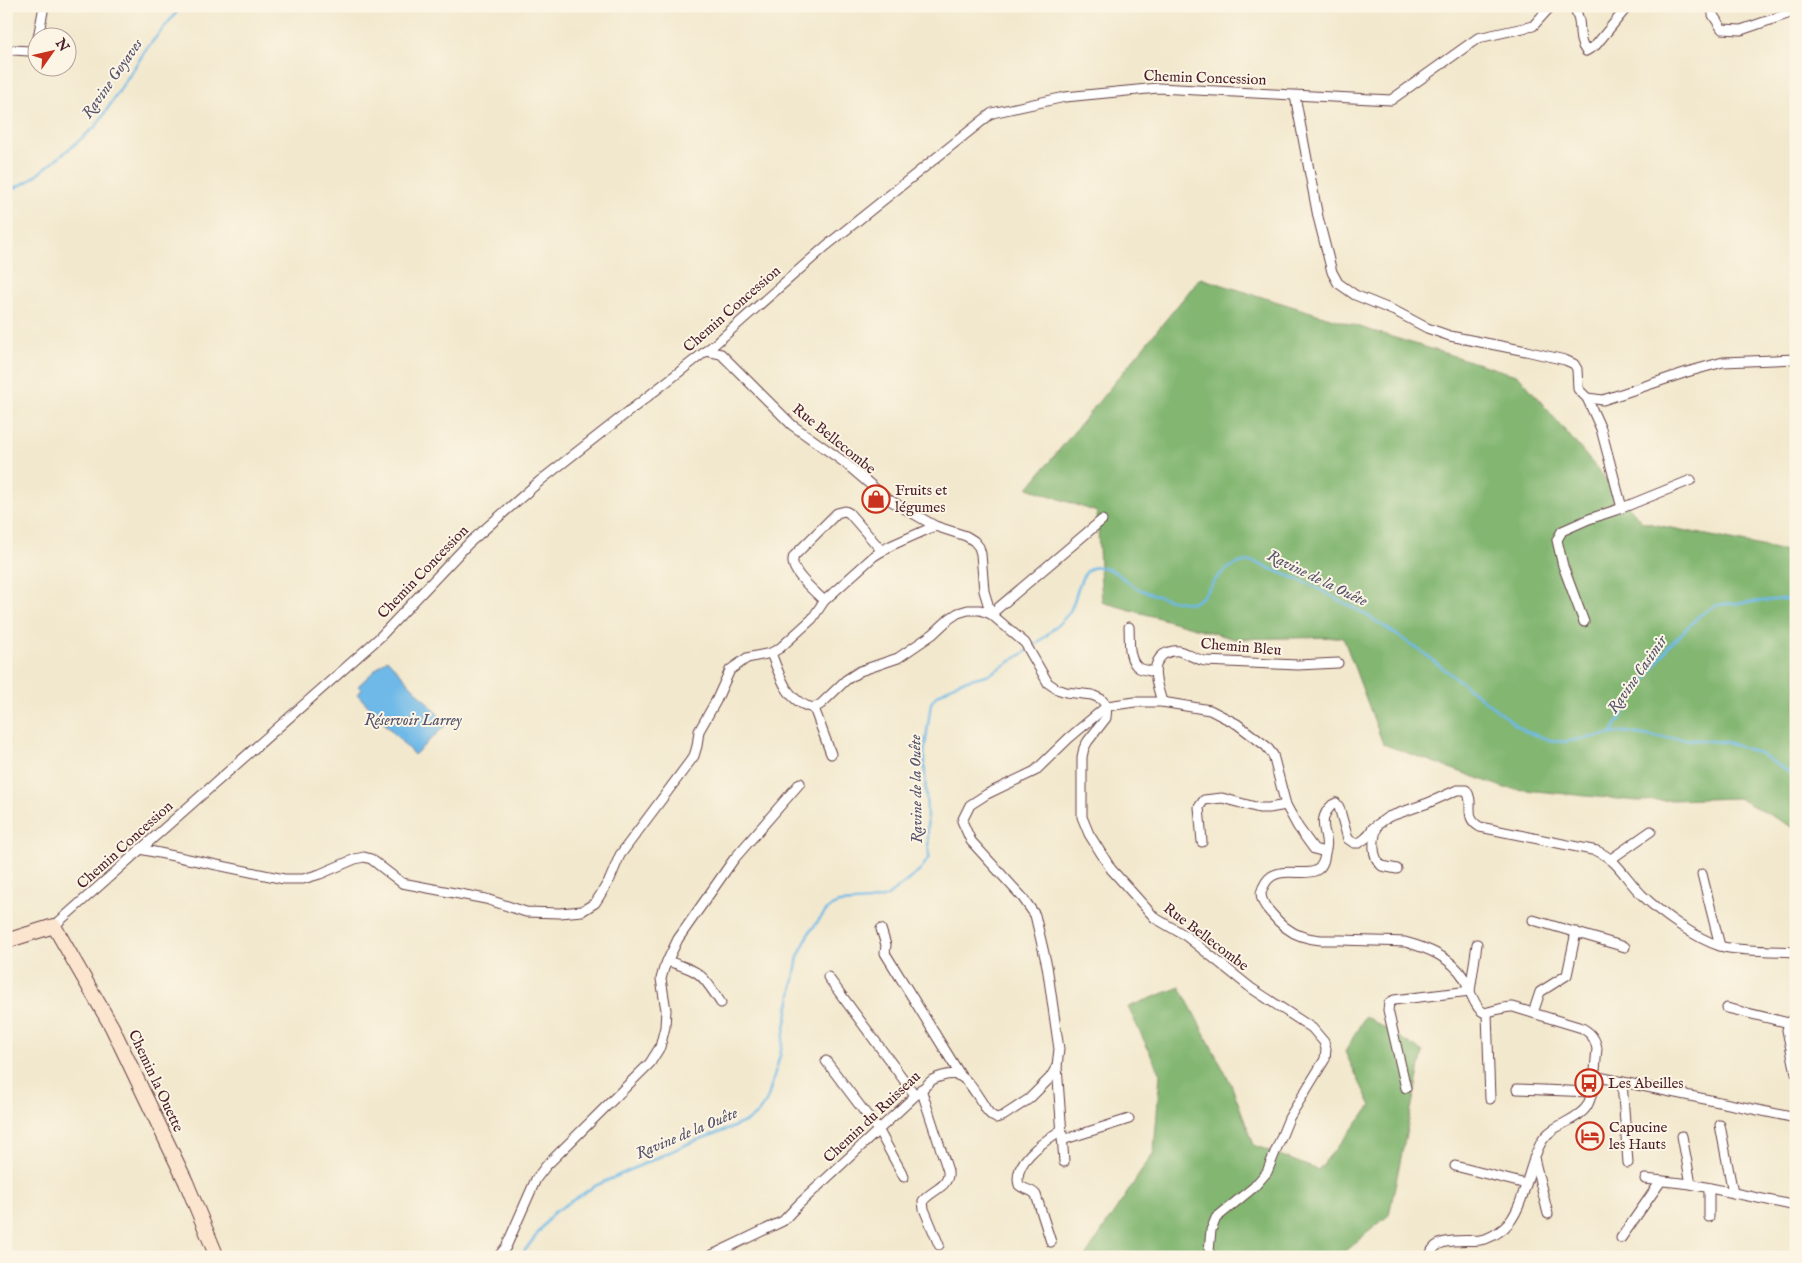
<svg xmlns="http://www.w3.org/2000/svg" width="1802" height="1263" viewBox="0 0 1802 1263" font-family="'IM FELL English',serif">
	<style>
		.forest { fill: #82b671; stroke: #666a4e }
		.water { fill: #6eb9e7; stroke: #5c6c89 }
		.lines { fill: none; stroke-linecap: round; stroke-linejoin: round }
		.stream { stroke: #6eb9e7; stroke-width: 2.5 }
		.street-casing { stroke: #633d43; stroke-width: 11 }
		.secondary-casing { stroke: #633d43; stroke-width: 16 }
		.street { stroke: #fff; stroke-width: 9 }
		.secondary { stroke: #fbe5cf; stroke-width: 14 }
		.labels { text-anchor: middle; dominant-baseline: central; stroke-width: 4; stroke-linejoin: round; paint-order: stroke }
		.street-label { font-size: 15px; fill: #4a1f2b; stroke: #fcf5e5 }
		.poi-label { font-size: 15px; fill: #4a1f2b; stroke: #fcf5e5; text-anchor: start }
		.water-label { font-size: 16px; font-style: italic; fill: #57556d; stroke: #fcf5e5 }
	</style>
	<rect width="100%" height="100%" fill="#fcf5e5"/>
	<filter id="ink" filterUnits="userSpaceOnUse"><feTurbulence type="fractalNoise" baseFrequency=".02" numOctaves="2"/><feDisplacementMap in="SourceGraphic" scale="10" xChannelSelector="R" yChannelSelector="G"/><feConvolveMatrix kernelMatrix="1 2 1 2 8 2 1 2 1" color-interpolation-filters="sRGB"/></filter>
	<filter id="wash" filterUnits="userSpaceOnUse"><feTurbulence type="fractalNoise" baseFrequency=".0096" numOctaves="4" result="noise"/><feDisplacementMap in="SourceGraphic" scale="20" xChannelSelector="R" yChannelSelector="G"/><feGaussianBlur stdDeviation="1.12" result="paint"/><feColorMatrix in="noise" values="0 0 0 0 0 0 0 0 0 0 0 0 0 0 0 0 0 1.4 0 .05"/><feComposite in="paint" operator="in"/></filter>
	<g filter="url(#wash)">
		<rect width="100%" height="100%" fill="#f2e8cd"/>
		<!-- forest -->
		<g class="forest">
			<path d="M 1200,278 L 1519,376 L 1642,522 L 1796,553 L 1796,829 L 1738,798 L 1638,801 L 1505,788 L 1383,744 L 1343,637 L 1235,639 L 1102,602 L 1097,512 L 1028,488 Z"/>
			<path d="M 1180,987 L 1231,1084 L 1254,1145 L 1318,1170 L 1371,1106 L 1345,1052 L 1365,1016 L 1423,1052 L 1389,1215 L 1339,1256 L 1085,1257 L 1154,1152 L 1160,1074 L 1128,1007 Z"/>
		</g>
		<!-- water -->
		<path class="water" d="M 387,659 L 447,724 L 414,755 L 357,694 L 362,690 L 358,686 Z"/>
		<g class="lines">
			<!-- stream -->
			<g class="stream">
				<path d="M 6,192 L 29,181 L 74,145 L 97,125 L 147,48 L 182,6"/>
				<path d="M 1032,648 C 1041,639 1065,621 1070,611 C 1078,598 1078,566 1099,567 C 1115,568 1123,580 1135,587 C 1146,593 1182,605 1194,602 C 1203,599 1209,588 1215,580 C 1223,570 1240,559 1254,562 L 1309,584 L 1365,614 L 1421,651 L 1524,731 L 1550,740 L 1563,742 L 1625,732 L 1655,737 L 1726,742 L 1759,753 L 1796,777"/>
				<path d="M 1611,734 L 1629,704 L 1668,647 L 1700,615 L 1716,605 L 1796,598"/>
				<path d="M 520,1257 L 553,1213 L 595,1186 L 692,1142 L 729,1129 L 751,1119 L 758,1113 L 766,1102 L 769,1094 L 780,1055 L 798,957 L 809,933 L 825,912 L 832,906 L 839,903 L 869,901 L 886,897 L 920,871 L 929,857 L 924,754 L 931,703 L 936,696 L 959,682 L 990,674 L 1027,651"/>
			</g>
		</g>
	</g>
	<g filter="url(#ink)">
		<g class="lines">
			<!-- street casing -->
			<g class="street-casing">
				<g id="street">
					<path d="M 1573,6 C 1585,23 1575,37 1586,51 L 1596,45 L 1628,6"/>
					<path d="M 1712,6 L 1713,15 L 1722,29 L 1741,30 L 1796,11"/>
					<path d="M 13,50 L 29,51 L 34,48 L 37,43 L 44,6"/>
					<path d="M 1295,96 L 1318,217 L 1332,272 L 1338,283 L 1355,295 L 1397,312 L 1427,328 L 1450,336 L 1526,351 L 1565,360 L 1574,364 L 1577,369 L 1578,389 L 1587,398 L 1603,400 L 1687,372 L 1723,362 L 1796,359"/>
					<path d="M 706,351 L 721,354 L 792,425 L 844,462 L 886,498 L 935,526 L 966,536 L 974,541 L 979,547 L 981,554 L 984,591 L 991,614 L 1025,643 L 1048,683 L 1057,689 L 1066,692 L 1092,695 L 1101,699 L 1107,706 L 1106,718 L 1088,741 L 1084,748 L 1082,757 L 1082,817 L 1089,834 L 1111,869 L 1155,918 L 1186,936 L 1251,988 L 1312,1028 L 1324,1042 L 1326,1049 L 1325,1059 L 1289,1118 L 1267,1172 L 1254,1187 L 1216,1218 L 1211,1230 L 1209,1251 L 1211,1257"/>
					<path d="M 1587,398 L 1601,429 L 1622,508"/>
					<path d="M 824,601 C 815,591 787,570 794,556 L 837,513 L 845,511 L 849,513 L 882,551"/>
					<path d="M 1584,622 L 1563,566 L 1557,540 L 1562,531 L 1589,519 L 1622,508 L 1691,480"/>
					<path d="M 1129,627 C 1130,639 1127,660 1139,668 C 1144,670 1150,671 1155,672"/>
					<path d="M 771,653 C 780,676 787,703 814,708 L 821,704 L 846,680 L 860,671 L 898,658 L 933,634 L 949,619 L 958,613 L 968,610 L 980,610 L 991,614 L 1102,520"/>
					<path d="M 1162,702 C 1158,687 1148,665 1164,654 C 1168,652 1174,650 1179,651 C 1188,654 1196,659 1205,661 L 1298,665 L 1338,663"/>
					<path d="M 814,708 L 831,754"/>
					<path d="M 1377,827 C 1373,839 1371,857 1382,866 L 1397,869"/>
					<path d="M 1202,842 L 1199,807 L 1204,800 L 1222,798 L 1259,808 L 1269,808 L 1286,805"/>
					<path d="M 140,849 L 284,879 L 303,879 L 320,874 L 355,859 L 364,857 L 371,859 L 402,883 L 486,899 L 526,912 L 560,913 L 582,911 L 595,903 L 599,897 L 610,879 L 620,855 L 694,756 L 697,746 L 699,731 L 716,701 L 730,670 L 747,658 L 771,653 L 780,648 L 812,619 L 824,601 L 874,556 L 890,546 L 935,526"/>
					<path d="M 1325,852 C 1323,891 1282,858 1266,882 C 1264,885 1262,889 1261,893 C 1261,901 1266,908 1271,913 C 1279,923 1289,932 1301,936 C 1315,941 1329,940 1343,940 C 1364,941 1384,941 1405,942 C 1427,948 1451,957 1464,978 C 1468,986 1475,1008 1483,1012 C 1487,1014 1504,1006 1513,1007 L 1582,1028 C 1591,1033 1596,1039 1597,1049 C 1595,1065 1595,1092 1587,1106 C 1578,1121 1552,1124 1542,1141 C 1527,1166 1525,1210 1504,1228 C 1498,1233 1488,1239 1480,1240 C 1466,1242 1433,1235 1430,1257"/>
					<path d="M 1611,859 L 1651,831"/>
					<path d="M 1702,874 L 1720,946"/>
					<path d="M 1533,920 L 1625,947"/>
					<path d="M 54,926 L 379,638 L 469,543 L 541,480 L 715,344 L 826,246 L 992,113 L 1065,97 L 1158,88 L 1391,100 L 1478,38 L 1533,26 L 1551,6"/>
					<path d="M 881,929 L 886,945 L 885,953 L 961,1076"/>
					<path d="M 667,961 C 701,971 702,974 721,1003"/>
					<path d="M 828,977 L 915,1095"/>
					<path d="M 1727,1008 L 1789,1023"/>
					<path d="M 1487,1013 L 1490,1099"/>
					<path d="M 1533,1013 L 1540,992 L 1567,975 L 1576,932"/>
					<path d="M 1796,1017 L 1789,1023 L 1787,1030 L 1796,1073"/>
					<path d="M 826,1061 L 879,1131 L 904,1177"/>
					<path d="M 1057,1066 L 1064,1162"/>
					<path d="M 1594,1076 L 1796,1118"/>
					<path d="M 1622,1082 L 1628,1163"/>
					<path d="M 1406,1088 L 1388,1010 L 1389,1003 L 1394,1000 L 1470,991 L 1477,944"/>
					<path d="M 921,1089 L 948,1171 C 950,1187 931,1190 923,1201 L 924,1209 L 939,1245"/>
					<path d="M 1517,1089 L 1591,1092"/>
					<path d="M 1720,1125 L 1733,1193"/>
					<path d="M 1682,1136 L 1691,1184"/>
					<path d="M 1062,1140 L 1129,1119"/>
					<path d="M 1534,1158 L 1548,1214"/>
					<path d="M 1455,1166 L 1526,1184"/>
					<path d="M 1645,1179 L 1691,1184 L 1796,1206"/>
					<path d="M 1709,1188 L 1709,1217"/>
					<path d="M 1621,1238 L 1661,1181"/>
					<path d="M 1051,1242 L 1036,1195 C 1032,1189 1024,1190 1019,1185 C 1012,1162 1045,1141 1061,1130"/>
					<path d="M 498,1257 L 506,1247 L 536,1179 L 546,1166 L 650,1063 L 660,1047 L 665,1027 L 666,1010 L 661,979 L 664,968 L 678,939 L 734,859 L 800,783"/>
					<path d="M 708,1257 L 783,1221 L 799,1204 L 932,1080 C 962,1066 967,1080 983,1104 C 986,1110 989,1115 996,1118 L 1003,1116 L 1029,1099 L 1050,1078 L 1057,1066 L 1059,1049 L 1047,966 L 1035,915 L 1023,898 L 971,841 L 962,821 L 970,805 L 987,794 L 1035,771 L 1069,738 L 1107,706 L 1135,702 L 1162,702 L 1210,710 L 1237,724 L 1266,746 L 1273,755 L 1286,805 L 1298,827 L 1314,849 L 1325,852 C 1332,837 1313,823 1332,805 L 1336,803 L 1339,807 L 1348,839 L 1354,843 L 1359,843 L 1366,838 L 1373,828 L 1388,817 L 1428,803 L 1457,790 L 1466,790 C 1476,803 1462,817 1480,827 L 1597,851 C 1618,860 1627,881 1643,896 C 1662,914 1695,938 1720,946 C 1740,952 1773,950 1796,952"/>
				</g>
			</g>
			<!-- secondary casing -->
			<g class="secondary-casing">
				<path id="secondary" d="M 6,941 L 54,926 L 112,1027 L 186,1182 L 217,1257"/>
			</g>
			<!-- street -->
			<use href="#street" class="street"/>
			<!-- secondary -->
			<use href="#secondary" class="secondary"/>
		</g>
	</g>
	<!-- icons -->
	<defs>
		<g id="shop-ring" transform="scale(1.4375)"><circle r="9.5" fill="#fcf5e5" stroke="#c8321e" stroke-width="1.5"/><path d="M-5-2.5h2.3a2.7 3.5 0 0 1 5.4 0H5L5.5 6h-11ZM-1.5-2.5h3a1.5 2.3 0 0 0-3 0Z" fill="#c8321e"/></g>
		<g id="bus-ring" transform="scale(1.4375)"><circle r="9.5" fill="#fcf5e5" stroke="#c8321e" stroke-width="1.5"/><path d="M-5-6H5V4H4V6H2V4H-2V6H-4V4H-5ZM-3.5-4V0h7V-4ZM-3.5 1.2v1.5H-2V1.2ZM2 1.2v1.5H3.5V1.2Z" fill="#c8321e"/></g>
		<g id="hotel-ring" transform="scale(1.4375)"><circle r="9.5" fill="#fcf5e5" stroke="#c8321e" stroke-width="1.5"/><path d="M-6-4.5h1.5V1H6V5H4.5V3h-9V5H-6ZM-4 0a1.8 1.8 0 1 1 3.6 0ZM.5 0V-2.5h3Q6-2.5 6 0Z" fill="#c8321e"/></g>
	</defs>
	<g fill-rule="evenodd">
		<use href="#shop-ring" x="876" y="499"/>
		<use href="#bus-ring" x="1589" y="1083"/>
		<use href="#hotel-ring" x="1590" y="1136"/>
	</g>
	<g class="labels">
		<!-- street labels -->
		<g class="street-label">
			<text transform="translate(1205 78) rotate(2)">Chemin Concession</text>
			<text transform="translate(732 309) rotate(-41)">Chemin Concession</text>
			<text transform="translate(834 439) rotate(39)">Rue Bellecombe</text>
			<text transform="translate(423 572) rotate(-46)">Chemin Concession</text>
			<text transform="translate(1241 647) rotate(5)">Chemin Bleu</text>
			<text transform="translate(125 845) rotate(-42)">Chemin Concession</text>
			<text transform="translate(1206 937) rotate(37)">Rue Bellecombe</text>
			<text transform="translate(156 1081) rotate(65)">Chemin la Ouette</text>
			<text transform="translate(872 1117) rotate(-43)">Chemin du Ruisseau</text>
		</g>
		<!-- poi labels -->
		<g class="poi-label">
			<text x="895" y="490">Fruits et<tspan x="895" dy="17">légumes</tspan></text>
			<text x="1608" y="1083">Les Abeilles</text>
			<text x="1609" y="1127">Capucine<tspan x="1609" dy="17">les Hauts</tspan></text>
		</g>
		<!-- water labels -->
		<g class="water-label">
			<text transform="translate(113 79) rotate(-55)">Ravine Goyaves</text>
			<text transform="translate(1317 579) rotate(26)">Ravine de la Ouête</text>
			<text transform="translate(1638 675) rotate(-55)">Ravine Casimir</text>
			<text x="413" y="721">Réservoir Larrey</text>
			<text transform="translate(917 789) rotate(-91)">Ravine de la Ouête</text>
			<text transform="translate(687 1134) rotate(-23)">Ravine de la Ouête</text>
		</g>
	</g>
	<!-- margin -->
	<rect width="1802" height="1263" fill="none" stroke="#fcf5e5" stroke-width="25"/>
	<!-- north arrow -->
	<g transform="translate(52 52) rotate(56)"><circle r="24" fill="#fcf5e5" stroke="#b59f9b"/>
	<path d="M0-4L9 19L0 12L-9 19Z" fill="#c8321e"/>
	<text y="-8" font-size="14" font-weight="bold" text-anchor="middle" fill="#4a1f2b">N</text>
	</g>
</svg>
